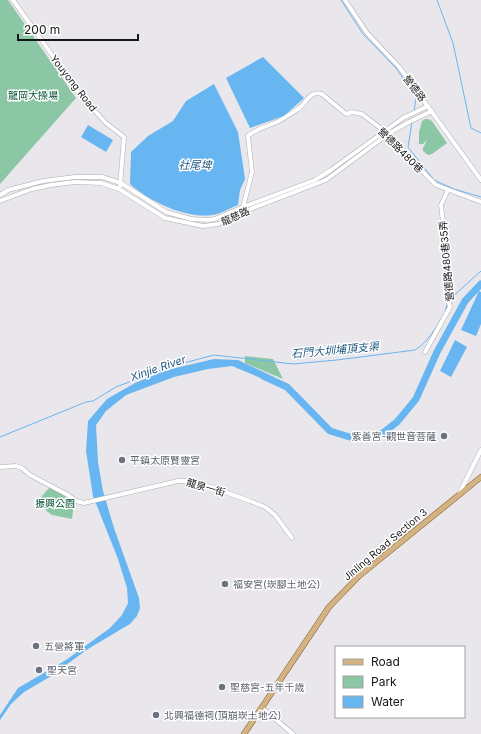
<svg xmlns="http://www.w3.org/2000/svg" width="481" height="734" viewBox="0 0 481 734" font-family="Inter,'Noto Sans TC',sans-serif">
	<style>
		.green { fill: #8cc7a5 }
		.water { fill: #67b6f1 }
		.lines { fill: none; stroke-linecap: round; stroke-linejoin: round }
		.stream { stroke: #67b6f1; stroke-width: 1 }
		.river { stroke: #67b6f1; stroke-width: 7 }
		.minor-casing { stroke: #aeacb0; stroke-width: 5 }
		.major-casing { stroke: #7f5a26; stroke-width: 6 }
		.minor { stroke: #fff; stroke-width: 4 }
		.major { stroke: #d4b382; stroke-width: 5 }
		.worship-dot { fill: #6b7280; stroke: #fff; stroke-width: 1.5 }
		.labels { text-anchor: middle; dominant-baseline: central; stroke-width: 3; stroke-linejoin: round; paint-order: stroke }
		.street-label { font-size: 10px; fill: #151416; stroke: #fff }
		.park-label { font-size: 10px; fill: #005030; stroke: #fff }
		.worship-label { font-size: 10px; fill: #5b616d; stroke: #fff; text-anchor: start }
		.water-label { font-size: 11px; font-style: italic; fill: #1f5880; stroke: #fff }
	</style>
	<rect width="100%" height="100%" fill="#eae7ec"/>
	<!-- green -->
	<g class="green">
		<path d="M 0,0 L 8,0 L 76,98 L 0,184 Z"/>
		<path d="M 425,119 L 428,119 L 432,121 L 447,143 L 432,154 L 428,155 L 423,151 L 423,148 L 427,140 L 423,144 L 419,144 L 419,132 L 422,121 Z"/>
		<path d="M 245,356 L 273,359 L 283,379 L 245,363 Z"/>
		<path d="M 49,488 L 52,488 L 74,502 L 72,519 L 52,515 L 36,503 Z"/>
	</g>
	<!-- water -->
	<g class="water">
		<path d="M 263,57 L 304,98 L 284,116 L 250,128 L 226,78 Z"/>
		<path d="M 214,84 L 238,132 L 245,179 L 240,190 L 238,205 C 230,208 221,214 212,215 C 186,219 149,201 130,184 L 131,152 L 148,136 L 173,121 L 186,101 Z"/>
		<path d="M 88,125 L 113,140 L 106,152 L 81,137 Z"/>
		<path d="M 479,291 L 481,292 L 481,324 L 476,336 L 461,330 Z"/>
		<path d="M 455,340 L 467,347 L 451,377 L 440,371 Z"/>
		<path d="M 214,359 L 238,360 L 274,377 L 270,382 L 232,366 L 208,369 L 174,377 L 126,395 L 106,411 L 96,425 L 98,462 L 103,491 L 114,528 L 139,598 L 140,608 L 137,616 L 130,624 L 88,649 L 48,678 L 24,692 L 11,704 L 0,720 L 0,715 L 18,688 L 66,660 L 110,628 L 122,615 L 128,603 L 127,588 L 118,559 L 93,496 L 86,451 L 88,421 L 107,399 L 135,383 L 167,370 Z"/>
	</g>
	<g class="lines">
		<!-- stream -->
		<g class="stream">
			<path d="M 341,0 L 363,34 L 396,68 L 416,98 L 414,111"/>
			<path d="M 437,0 L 453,43 L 471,128 L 481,133"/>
			<path d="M 412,122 L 408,147 L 434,180 L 454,189 L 481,197"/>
			<path d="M 450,299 L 481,271"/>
			<path d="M 445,312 L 447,305"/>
			<path d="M 0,437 L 86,402 L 93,401 L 116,387 L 169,367 L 214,355 L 293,364 L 337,360 L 415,350 C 428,342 435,329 443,316"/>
		</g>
		<!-- river -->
		<path class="river" d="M 263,376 L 287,387 L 330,431 L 353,438 L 379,436 L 397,422 L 416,399 L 437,352 L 465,301 L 481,284"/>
		<!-- minor casing -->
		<g class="minor-casing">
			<g id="minor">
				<path d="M 13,0 L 82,97 L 106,123 L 124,137 L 120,186"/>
				<path d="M 345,0 L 367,33 L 400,68 L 481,180"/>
				<path d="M 0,195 L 8,190 L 43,181 L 75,177 L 102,177 L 121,183 L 166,212 L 191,219 L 208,220 L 215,219 L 243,207 L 315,180 L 331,170 L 403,118 L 428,106"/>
				<path d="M 0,201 L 32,189 L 51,185 L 75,182 L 101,183 L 119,189 L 165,218 L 193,224 L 203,226 L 218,224 L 245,211 L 326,180 L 388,134 L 409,122 L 432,111"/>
				<path d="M 243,207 L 252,172 L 248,136 C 257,128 269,126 279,121 C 285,118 292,113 298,109 C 307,103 309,90 322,94 L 346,114 L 352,112 L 362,114 L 388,134 L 421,170 L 436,185 L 481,202"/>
				<path d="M 425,352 L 450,307 L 447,293 L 448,265 L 441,205 L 448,190"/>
				<path d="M 0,467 L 16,466 L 22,468 L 30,475 L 68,495 L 76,501 L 84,503 L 178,481 L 194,481 L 250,501 L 265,507 L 275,515 L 292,538"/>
				<path d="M 459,494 L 481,450"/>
				<path d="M 262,708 L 293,734"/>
			</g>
		</g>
		<!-- major casing -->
		<g class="major-casing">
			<path id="major" d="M 244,734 L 329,607 L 359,576 L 481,477"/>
		</g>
		<!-- minor -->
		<use href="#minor" class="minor"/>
		<!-- major -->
		<use href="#major" class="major"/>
	</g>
	<!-- markers -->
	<g class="worship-dot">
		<circle cx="444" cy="436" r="4"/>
		<circle cx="122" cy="460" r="4"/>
		<circle cx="225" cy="584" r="4"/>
		<circle cx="36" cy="646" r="4"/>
		<circle cx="39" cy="670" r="4"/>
		<circle cx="222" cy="687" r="4"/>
		<circle cx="156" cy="715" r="4"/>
	</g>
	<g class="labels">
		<!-- street labels -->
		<g class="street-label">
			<text transform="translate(74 83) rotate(52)">Youyong Road</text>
			<text transform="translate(415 88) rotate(53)">營德路</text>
			<text transform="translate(401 150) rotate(45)">營德路480巷</text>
			<text transform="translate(235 216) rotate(-24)">龍慈路</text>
			<text transform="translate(446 261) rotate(-95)">營德路480巷35弄</text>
			<text transform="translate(206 487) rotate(16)">龍泉一街</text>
			<text transform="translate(385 544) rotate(-40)">Jinling Road Section 3</text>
		</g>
		<!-- park labels -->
		<g class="park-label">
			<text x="33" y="95">龍岡大操場</text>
			<text x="55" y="503">振興公園</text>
		</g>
		<!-- worship labels -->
		<g class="worship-label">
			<text x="436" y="436" text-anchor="end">紫善宮-觀世音菩薩</text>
			<text x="130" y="460">平鎮太原賢靈宮</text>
			<text x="233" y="584">福安宮(崁腳土地公)</text>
			<text x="44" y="646">五營將軍</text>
			<text x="47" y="670">聖天宮</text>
			<text x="230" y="687">聖慈宮-五年千歲</text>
			<text x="164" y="715">北興福德祠(頂崩崁土地公)</text>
		</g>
		<!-- water labels -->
		<g class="water-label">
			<text x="195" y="165">社尾埤</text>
			<text transform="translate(335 350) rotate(-5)">石門大圳埔頂支渠</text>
			<text transform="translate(158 368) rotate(-19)">Xinjie River</text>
		</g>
	</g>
	<!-- legend -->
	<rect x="335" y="646" width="130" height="72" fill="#ffffff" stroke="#a1a1a2"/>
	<rect x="343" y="659" width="20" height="6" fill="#d4b382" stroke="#a1a1a2"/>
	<text x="371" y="666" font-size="12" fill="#151416">Road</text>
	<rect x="343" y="676" width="20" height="12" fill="#8cc7a5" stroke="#a1a1a2"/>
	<text x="371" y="686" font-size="12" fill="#151416">Park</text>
	<rect x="343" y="696" width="20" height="12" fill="#67b6f1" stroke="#a1a1a2"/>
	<text x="371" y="706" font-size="12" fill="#151416">Water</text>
	<!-- scale -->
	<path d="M18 34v6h120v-6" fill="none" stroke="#151416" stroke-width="2"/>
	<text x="24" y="34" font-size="12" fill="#151416" stroke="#ffffff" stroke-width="3" paint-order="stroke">200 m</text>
</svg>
